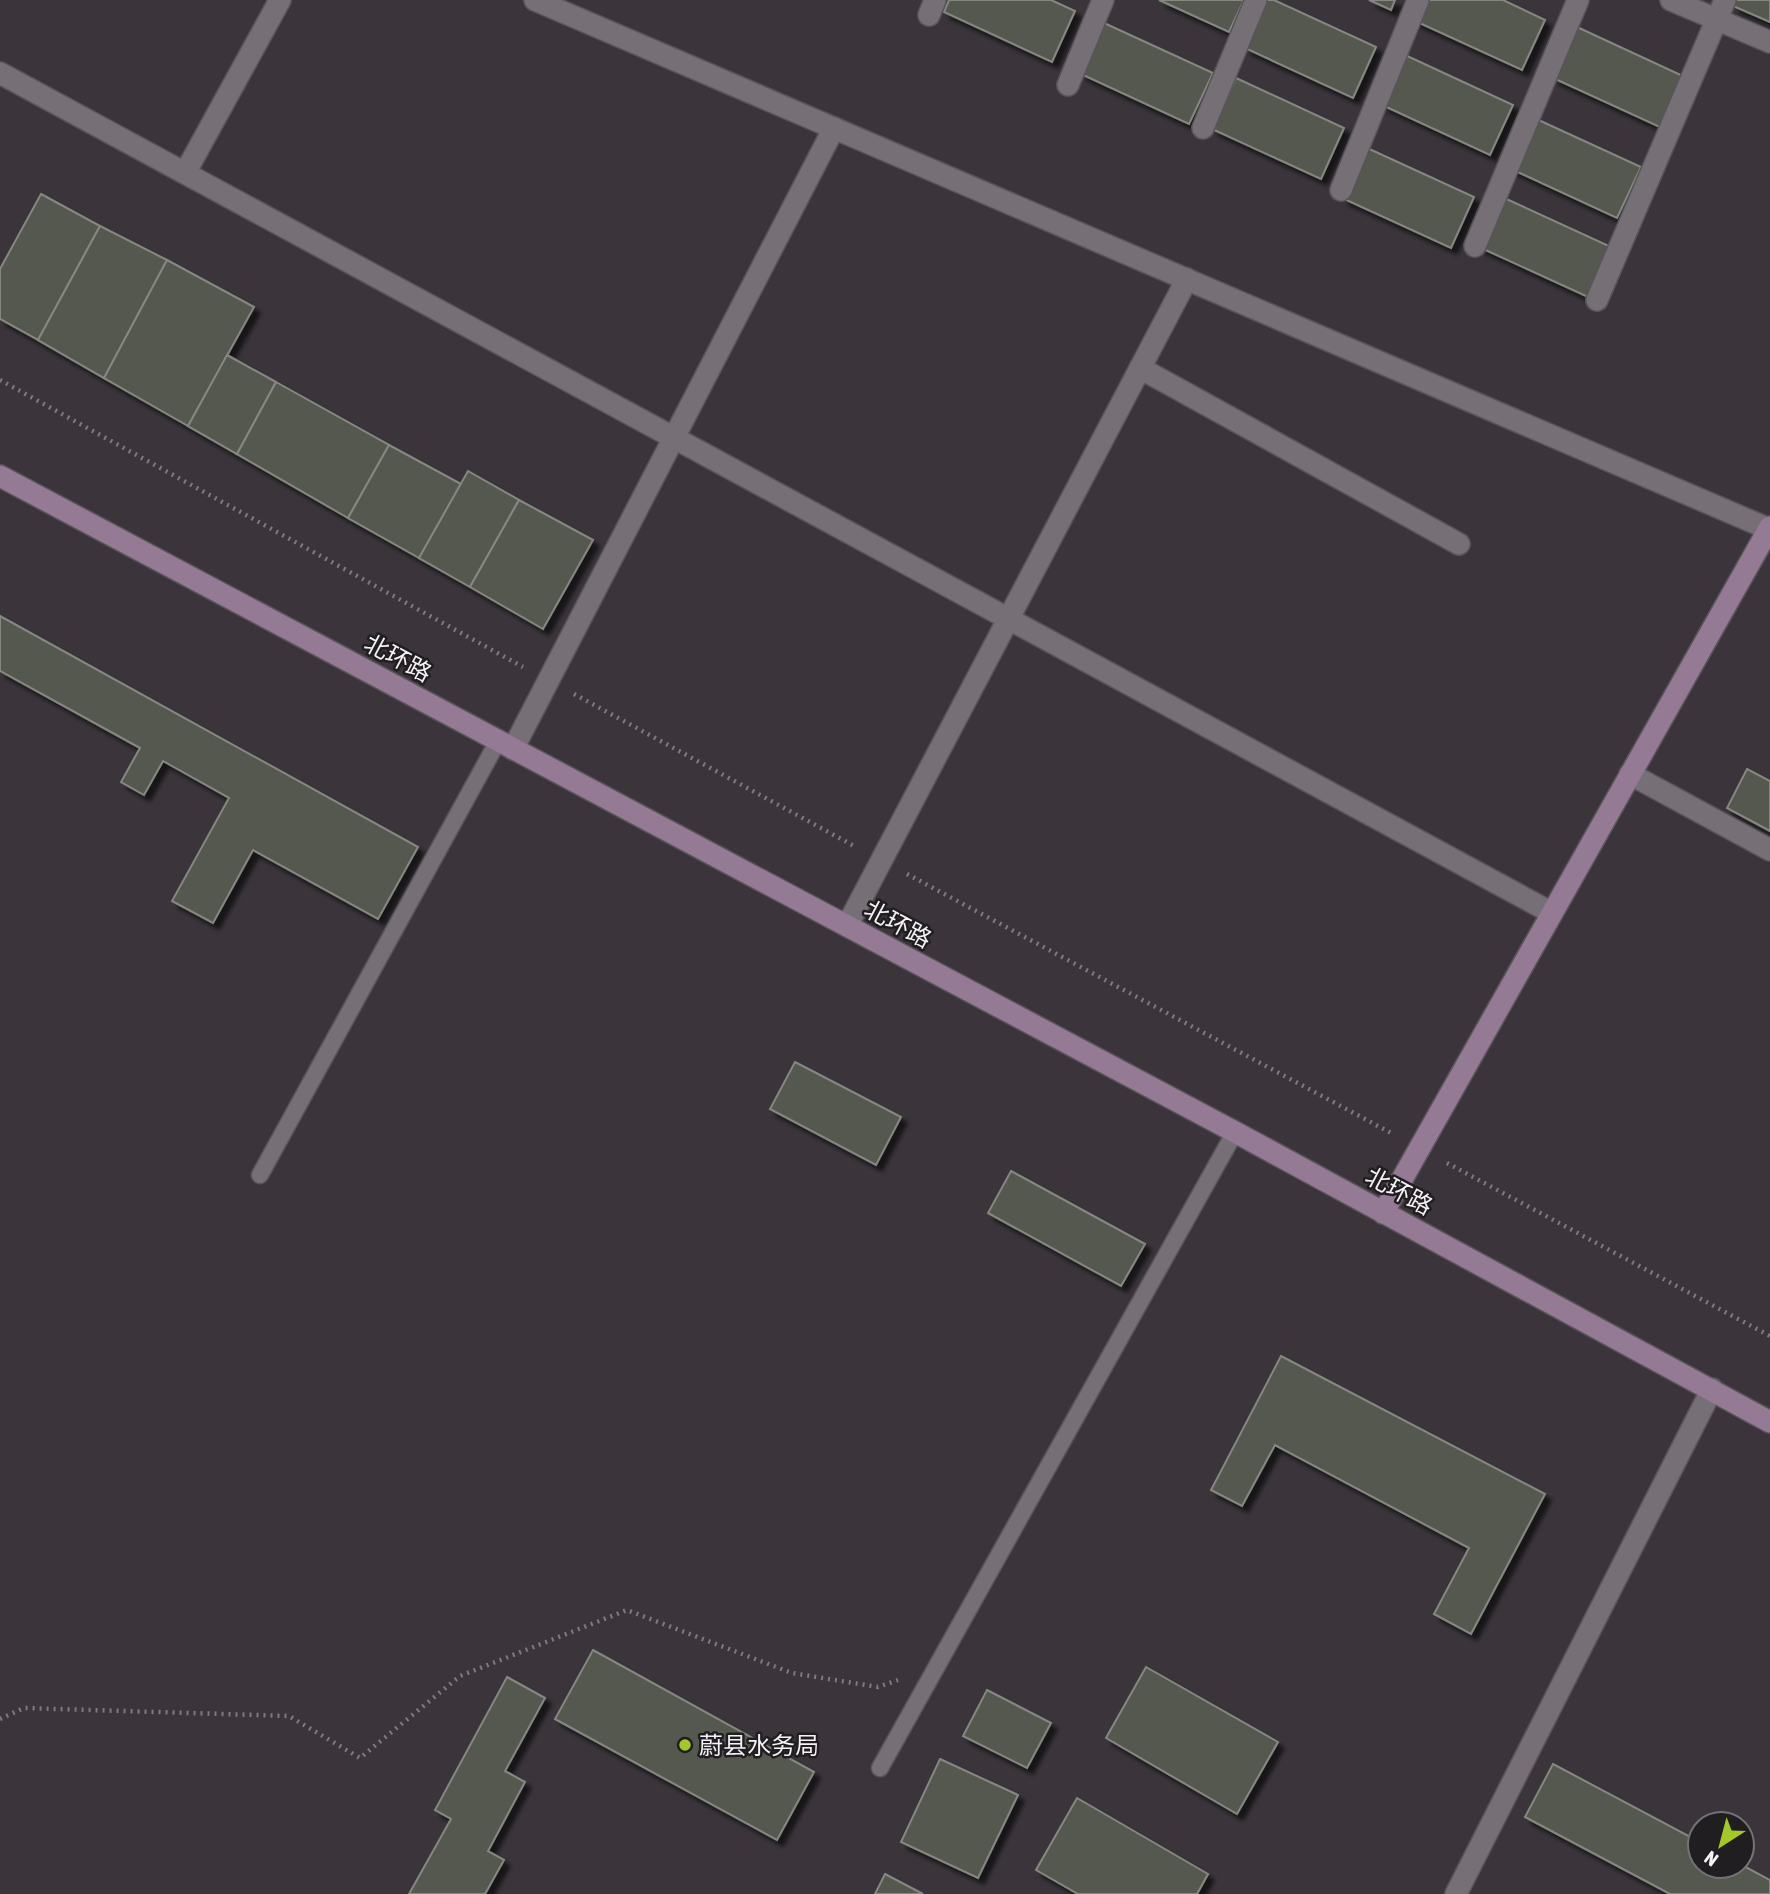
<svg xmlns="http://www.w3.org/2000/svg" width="1770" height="1894" viewBox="0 0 1770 1894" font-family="'Asap Condensed','Noto Sans SC',sans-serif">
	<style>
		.building { fill: #555850; stroke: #858880; stroke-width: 2; filter: url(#shadow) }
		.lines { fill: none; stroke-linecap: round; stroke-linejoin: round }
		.lane-casing { stroke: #595459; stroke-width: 19 }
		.street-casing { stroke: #595459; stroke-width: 24 }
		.secondary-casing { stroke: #595459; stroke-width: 24 }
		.path { stroke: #7f7a7f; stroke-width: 4.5; stroke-dasharray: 2 5; stroke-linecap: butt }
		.lane { stroke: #767076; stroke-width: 16 }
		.street { stroke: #767076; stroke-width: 21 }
		.secondary { stroke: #947a95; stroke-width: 21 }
		.poi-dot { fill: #a2c929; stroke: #201e20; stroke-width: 2.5 }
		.labels { text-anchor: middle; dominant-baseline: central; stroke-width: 5; stroke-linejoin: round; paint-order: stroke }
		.street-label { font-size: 24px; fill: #f5f1f5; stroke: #201e20 }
		.poi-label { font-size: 24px; fill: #f5f1f5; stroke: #201e20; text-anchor: start }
	</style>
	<defs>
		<filter id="shadow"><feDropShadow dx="6" dy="6" stdDeviation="2" flood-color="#0009"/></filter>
	</defs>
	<rect width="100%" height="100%" fill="#3b353b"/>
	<!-- building -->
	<g class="building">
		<path d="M 949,0 L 1051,0 L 1075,11 L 1052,62 L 944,12 Z"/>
		<path d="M 1159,0 L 1244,0 L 1229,32 Z"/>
		<path d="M 1267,0 L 1274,0 L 1376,47 L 1353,98 L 1245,48 Z"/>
		<path d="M 1369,0 L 1395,0 L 1391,10 Z"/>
		<path d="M 1423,0 L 1503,0 L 1545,20 L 1522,70 L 1413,20 Z"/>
		<path d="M 1736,0 L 1770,0 L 1770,22 L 1733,6 Z"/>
		<path d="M 1104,23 L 1213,73 L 1189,124 L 1081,74 Z"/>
		<path d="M 1577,27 L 1685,77 L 1662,128 L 1553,78 Z"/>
		<path d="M 1405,55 L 1513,105 L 1490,155 L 1382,105 Z"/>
		<path d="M 1236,78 L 1344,128 L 1321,179 L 1212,129 Z"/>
		<path d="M 1532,117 L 1641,167 L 1617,218 L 1509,168 Z"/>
		<path d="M 1365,147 L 1474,197 L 1451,248 L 1342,198 Z"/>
		<path d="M 41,194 L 100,226 L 38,340 L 0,319 L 0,269 Z"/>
		<path d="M 1502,197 L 1611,247 L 1588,297 L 1479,247 Z"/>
		<path d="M 100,226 L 167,260 L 104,378 L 38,340 Z"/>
		<path d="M 167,260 L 254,307 L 188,426 L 104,378 Z"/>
		<path d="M 227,355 L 276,382 L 237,454 L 188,426 Z"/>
		<path d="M 276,382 L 389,445 L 348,518 L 237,454 Z"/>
		<path d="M 389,445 L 461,484 L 419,558 L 348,518 Z"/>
		<path d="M 468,471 L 519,500 L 470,587 L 419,558 Z"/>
		<path d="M 519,500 L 593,540 L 543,629 L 470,587 Z"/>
		<path d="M 0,616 L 418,847 L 378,919 L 253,850 L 213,923 L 172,901 L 229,798 L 163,761 L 144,795 L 121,782 L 140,748 L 0,671 Z"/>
		<path d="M 1747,769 L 1770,781 L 1770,831 L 1727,808 Z"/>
		<path d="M 795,1062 L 901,1117 L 876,1165 L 770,1109 Z"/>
		<path d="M 1011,1171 L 1145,1244 L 1121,1286 L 988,1213 Z"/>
		<path d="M 1281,1356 L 1545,1494 L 1471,1634 L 1434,1614 L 1469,1548 L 1275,1445 L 1242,1506 L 1211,1490 Z"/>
		<path d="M 593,1650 L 814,1772 L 777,1840 L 555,1719 Z"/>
		<path d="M 1146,1667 L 1278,1742 L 1237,1814 L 1106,1738 Z"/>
		<path d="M 507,1677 L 545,1698 L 505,1771 L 525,1782 L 488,1851 L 504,1860 L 485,1894 L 409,1894 L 451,1819 L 435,1810 Z"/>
		<path d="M 987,1690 L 1051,1723 L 1027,1768 L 963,1736 Z"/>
		<path d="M 940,1759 L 1018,1795 L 978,1878 L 901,1842 Z"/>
		<path d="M 1553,1764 L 1700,1842 L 1700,1866 L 1742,1865 L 1770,1880 L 1770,1894 L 1670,1894 L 1525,1817 Z"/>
		<path d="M 1077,1798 L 1208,1874 L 1197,1894 L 1078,1894 L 1036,1870 Z"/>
		<path d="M 885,1874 L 923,1894 L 875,1894 Z"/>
	</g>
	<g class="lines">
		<!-- lane casing -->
		<g class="lane-casing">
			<g id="lane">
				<path d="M 260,1175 L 498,741"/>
				<path d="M 880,1768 L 1235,1132"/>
			</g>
		</g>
		<!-- street casing -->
		<g class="street-casing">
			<g id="street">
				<path d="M 535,0 L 1769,529"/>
				<path d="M 1671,0 L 1770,42"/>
				<path d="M 929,15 L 935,0"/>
				<path d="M 0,73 L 1552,913"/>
				<path d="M 1068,85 L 1103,0"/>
				<path d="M 1203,128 L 1256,0"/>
				<path d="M 185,173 L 280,0"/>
				<path d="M 1341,190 L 1418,0"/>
				<path d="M 1475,246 L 1578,0"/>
				<path d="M 1597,300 L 1725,0"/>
				<path d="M 1140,368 L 1459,544"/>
				<path d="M 513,749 L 834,128"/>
				<path d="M 1630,774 L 1770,850"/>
				<path d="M 847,926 L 1187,279"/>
				<path d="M 1456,1894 L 1712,1389"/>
			</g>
		</g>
		<!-- secondary casing -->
		<g class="secondary-casing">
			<g id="secondary">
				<path d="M 0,476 L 1235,1132 L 1770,1422"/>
				<path d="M 1383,1213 L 1770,527"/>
			</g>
		</g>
		<!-- path -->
		<g class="path">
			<path d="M 0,380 L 523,667"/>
			<path d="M 574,694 L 856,847"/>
			<path d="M 907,874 L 1393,1134"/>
			<path d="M 1447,1163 L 1770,1336"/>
			<path d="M 0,1719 L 24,1708 L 289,1716 L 360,1758 L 460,1676 L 627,1610 L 792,1673 L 878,1687 L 898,1680"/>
		</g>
		<!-- lane -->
		<use href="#lane" class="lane"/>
		<!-- street -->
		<use href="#street" class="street"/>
		<!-- secondary -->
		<use href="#secondary" class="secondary"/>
	</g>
	<!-- markers -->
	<circle class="poi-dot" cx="685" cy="1745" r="7"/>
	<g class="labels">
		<!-- street labels -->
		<g class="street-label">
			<text transform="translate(398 658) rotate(28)">北环路</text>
			<text transform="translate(898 924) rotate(28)">北环路</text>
			<text transform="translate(1399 1191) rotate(28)">北环路</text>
		</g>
		<!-- poi labels -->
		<g class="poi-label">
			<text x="699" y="1745">蔚县水务局</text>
		</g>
	</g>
	<!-- north arrow -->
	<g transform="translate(1721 1845) rotate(216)"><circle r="33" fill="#201e20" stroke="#757275" stroke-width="2"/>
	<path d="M0-5L12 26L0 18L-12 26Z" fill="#a2c929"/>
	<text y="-10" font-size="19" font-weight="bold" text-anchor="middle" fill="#f5f1f5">N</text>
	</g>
</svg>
